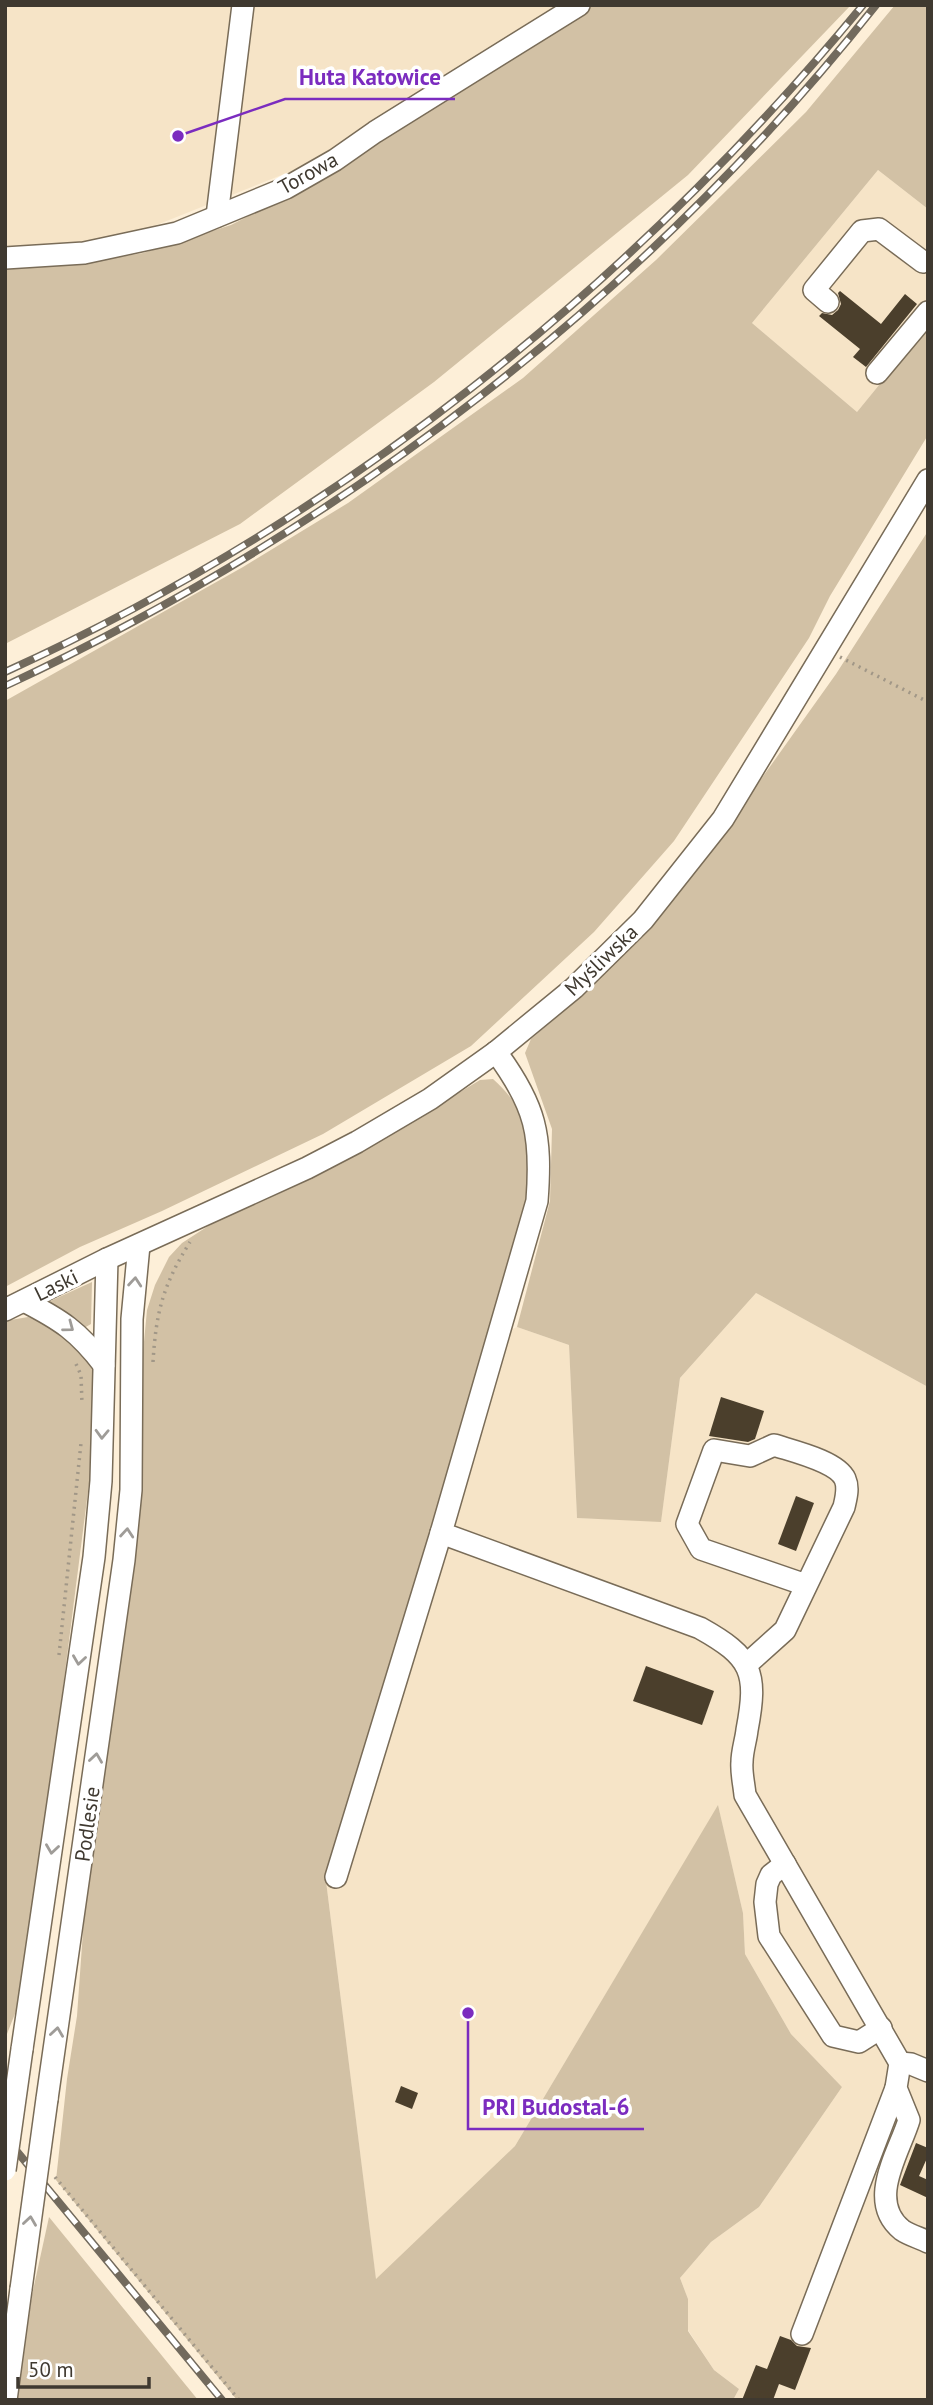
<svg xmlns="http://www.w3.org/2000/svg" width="933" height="2405" viewBox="0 0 933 2405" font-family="'PT Sans',sans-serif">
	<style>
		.built { fill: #f6e4c7 }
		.green { fill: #d2c1a5 }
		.building { fill: #4b3f2c }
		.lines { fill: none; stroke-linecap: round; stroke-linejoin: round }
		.minor-casing { stroke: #796c58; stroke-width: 24 }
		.path { stroke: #a19787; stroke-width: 3.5; stroke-dasharray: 2 5; stroke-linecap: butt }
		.minor { stroke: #fff; stroke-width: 21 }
		.rail-casing { stroke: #726a5d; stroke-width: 8 }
		.rail { stroke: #fff; stroke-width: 5; stroke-dasharray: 16; stroke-linecap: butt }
		.minor-bridge-casing { stroke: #796c58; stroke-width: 24; stroke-linecap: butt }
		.minor-bridge { stroke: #fff; stroke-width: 21 }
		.oneway { stroke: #9f9c98 }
		.labels { text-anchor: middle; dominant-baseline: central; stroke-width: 7; stroke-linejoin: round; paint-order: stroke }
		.street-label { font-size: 21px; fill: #3f3930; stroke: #fff }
		.leader { fill: none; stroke: #7b2cbf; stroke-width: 2.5 }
		.callout-dot { fill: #7b2cbf; stroke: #fff; stroke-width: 2.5 }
		.callout-label { font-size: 23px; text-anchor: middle; font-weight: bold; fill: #7b2cbf; stroke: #fff; stroke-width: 7; stroke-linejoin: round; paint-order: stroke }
	</style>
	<rect width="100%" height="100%" fill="#fdefd8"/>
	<!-- built -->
	<g class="built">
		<path d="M 5,5 L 558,5 L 330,150 L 294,170 L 134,234 L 105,241 L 5,248 Z"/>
		<path d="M 878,170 L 928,209 L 928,325 L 857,412 L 752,323 Z"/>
		<path d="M 756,1293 L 928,1387 L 928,2400 L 733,2400 L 739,2389 L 714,2370 L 688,2330 L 688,2299 L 680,2278 L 711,2242 L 759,2207 L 842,2087 L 791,2034 L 745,1954 L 743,1913 L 718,1806 L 515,2146 L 376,2280 L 326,1881 L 428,1542 L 485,1342 L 517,1327 L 569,1345 L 577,1518 L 661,1521 L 680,1378 Z"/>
	</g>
	<!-- green -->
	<g class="green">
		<path d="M 594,5 L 851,5 L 688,175 L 434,382 L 240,524 L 5,644 L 5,269 L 85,263 L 143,253 L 231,225 L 290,195 Z"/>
		<path d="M 895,5 L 928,5 L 928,209 L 878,170 L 752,323 L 857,412 L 928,325 L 928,435 L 830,596 L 809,638 L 674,841 L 594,932 L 471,1046 L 323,1134 L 162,1211 L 80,1247 L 5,1287 L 5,701 L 243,567 L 348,503 L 523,378 L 656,260 L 806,112 Z"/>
		<path d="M 928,531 L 928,1387 L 756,1293 L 680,1378 L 661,1522 L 577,1518 L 569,1345 L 517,1327 L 550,1201 L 552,1129 L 525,1053 L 531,1039 L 559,1015 L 634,942 L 697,869 L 836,674 Z"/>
		<path d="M 493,1079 C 533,1115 534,1147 527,1197 L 428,1542 L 326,1881 L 376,2279 L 515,2146 L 718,1805 L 743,1913 L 745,1954 L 791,2034 L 842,2087 L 759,2207 L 711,2242 L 680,2278 L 688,2299 L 688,2331 L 714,2370 L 739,2389 L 733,2400 L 237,2400 L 56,2180 L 67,2079 L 77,2016 L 84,1917 L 135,1543 L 142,1420 L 142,1363 L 147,1310 L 155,1285 L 169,1257 L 182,1243 L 219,1219 L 358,1154 L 480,1080 Z"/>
		<path d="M 92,1282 L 91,1324 L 84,1328 L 46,1303 Z"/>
		<path d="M 28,1317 L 50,1323 L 80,1346 L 92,1368 L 93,1452 L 37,1892 L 20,2001 L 5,2039 L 5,1321 Z"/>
		<path d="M 49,2217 L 198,2400 L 16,2400 L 32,2295 Z"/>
	</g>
	<!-- building -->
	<g class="building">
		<path d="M 840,291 L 881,324 L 905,294 L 917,304 L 866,367 L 853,357 L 860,349 L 819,316 L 822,313 L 832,315 L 838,310 L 841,304 L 838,293 Z"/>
		<path d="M 721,1397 L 764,1411 L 755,1439 L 748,1442 L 709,1436 Z"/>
		<path d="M 796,1496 L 814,1503 L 796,1551 L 778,1544 Z"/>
		<path d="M 646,1666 L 714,1691 L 702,1725 L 633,1701 Z"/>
		<path d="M 401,2086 L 418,2093 L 412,2109 L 395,2102 Z"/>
		<path d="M 916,2143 L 928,2148 L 928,2156 L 919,2176 L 928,2180 L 928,2198 L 900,2185 Z"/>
		<path d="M 780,2336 L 791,2340 L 797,2346 L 811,2348 L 795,2390 L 779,2384 L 773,2400 L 742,2400 L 756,2365 L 767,2369 Z"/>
	</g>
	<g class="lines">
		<!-- minor casing -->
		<g class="minor-casing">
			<g id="minor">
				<path d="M 217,216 L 243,5"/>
				<path d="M 5,258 L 84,253 L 177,233 L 286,188 L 335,160 L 375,132 L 579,5"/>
				<path d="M 828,302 L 814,290 L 862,231 L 879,229 L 923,262"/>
				<path d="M 877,373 L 928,312"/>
				<path d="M 496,1052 C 536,1106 542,1135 537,1201 L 441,1533 L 700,1628 C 752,1657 758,1672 747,1730 C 746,1740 742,1751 742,1762 C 741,1772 744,1784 745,1795 L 900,2063 L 896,2088 L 909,2120 C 899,2153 866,2201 902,2230 C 909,2235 920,2238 928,2242"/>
				<path d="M 24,1301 C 61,1320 78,1331 104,1365"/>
				<path d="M 5,1310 L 107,1259 L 307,1168 L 357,1142 L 430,1099 L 496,1052 L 574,988 L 643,920 L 723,819 L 928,480"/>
				<path d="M 746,1665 L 785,1630 L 844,1507 C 846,1498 849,1488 845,1479 C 837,1461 792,1451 774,1445 L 750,1456 L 714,1450 L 687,1524 L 701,1549 L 806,1585"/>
				<path d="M 785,1864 L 771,1875 L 767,1884 L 765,1902 L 769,1936 L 833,2036 L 859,2042 L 881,2028"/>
				<path d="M 336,1877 L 441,1533"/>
				<path d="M 22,2049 L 94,1557 L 101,1481 L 107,1259"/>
				<path d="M 900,2063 L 911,2064 L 928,2071"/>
				<path d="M 47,2099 L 124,1560 L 131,1490 L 132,1319 L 139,1245"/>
				<path d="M 802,2334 L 896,2088"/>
				<path d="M 6,2400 L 21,2289"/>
			</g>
		</g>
		<!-- path -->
		<g class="path">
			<path d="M 840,657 L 928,702"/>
			<path d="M 153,1362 C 156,1312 163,1285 190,1242"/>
			<path d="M 76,1364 L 81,1375 L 82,1404"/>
			<path d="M 59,1655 L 81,1443"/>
			<path d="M 55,2177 L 239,2400"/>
		</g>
		<!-- minor -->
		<use href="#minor" class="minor"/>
		<!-- rail casing -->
		<g class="rail-casing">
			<g id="rail">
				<path d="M 5,672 C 339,520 630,288 863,5"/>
				<path d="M 5,686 C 343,528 644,298 876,5"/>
				<path d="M 5,2137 L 222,2400"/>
			</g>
		</g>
		<!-- rail -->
		<use href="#rail" class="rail"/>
		<!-- minor-bridge casing -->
		<g class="minor-bridge-casing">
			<g id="minor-bridge">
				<path d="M 5,2170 L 22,2049"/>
				<path d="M 21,2289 L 47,2099"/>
			</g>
		</g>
		<!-- minor-bridge -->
		<use href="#minor-bridge" class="minor-bridge"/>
	</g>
	<!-- one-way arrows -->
	<defs><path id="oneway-chevron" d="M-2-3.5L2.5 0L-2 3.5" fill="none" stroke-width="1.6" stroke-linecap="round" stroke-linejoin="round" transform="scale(1.75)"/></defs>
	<g class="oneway">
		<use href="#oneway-chevron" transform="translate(135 1282) rotate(-85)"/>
		<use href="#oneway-chevron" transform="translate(69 1327) rotate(37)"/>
		<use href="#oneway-chevron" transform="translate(102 1434) rotate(92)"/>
		<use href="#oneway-chevron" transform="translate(127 1533) rotate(-85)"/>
		<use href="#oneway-chevron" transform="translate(79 1660) rotate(98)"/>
		<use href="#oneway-chevron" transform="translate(96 1758) rotate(-82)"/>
		<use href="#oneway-chevron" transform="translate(52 1849) rotate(98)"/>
		<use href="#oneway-chevron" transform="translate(57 2032) rotate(-82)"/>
		<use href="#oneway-chevron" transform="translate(30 2221) rotate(-82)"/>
	</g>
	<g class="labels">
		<!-- street labels -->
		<g class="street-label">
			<text transform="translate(308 173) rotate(-29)">Torowa</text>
			<text transform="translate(601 960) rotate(-44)">Myśliwska</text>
			<text transform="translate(56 1285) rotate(-26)">Laski</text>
			<text transform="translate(87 1824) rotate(-82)">Podlesie</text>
		</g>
	</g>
	<!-- callouts -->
	<path class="leader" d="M178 136L285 99H455M468 2013L468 2129H644"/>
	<g class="callout-dot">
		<circle cx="178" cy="136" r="7"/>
		<circle cx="468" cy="2013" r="7"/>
	</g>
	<g class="callout-label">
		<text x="370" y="85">Huta Katowice</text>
		<text x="556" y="2115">PRI Budostal-6</text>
	</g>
	<!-- border -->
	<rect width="933" height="2405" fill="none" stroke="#3f3930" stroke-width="14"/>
	<!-- scale -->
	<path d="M18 2377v10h131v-10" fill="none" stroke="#3f3930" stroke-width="3.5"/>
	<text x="28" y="2377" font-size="21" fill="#3f3930" stroke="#ffffff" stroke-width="5" paint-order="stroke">50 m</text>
</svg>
